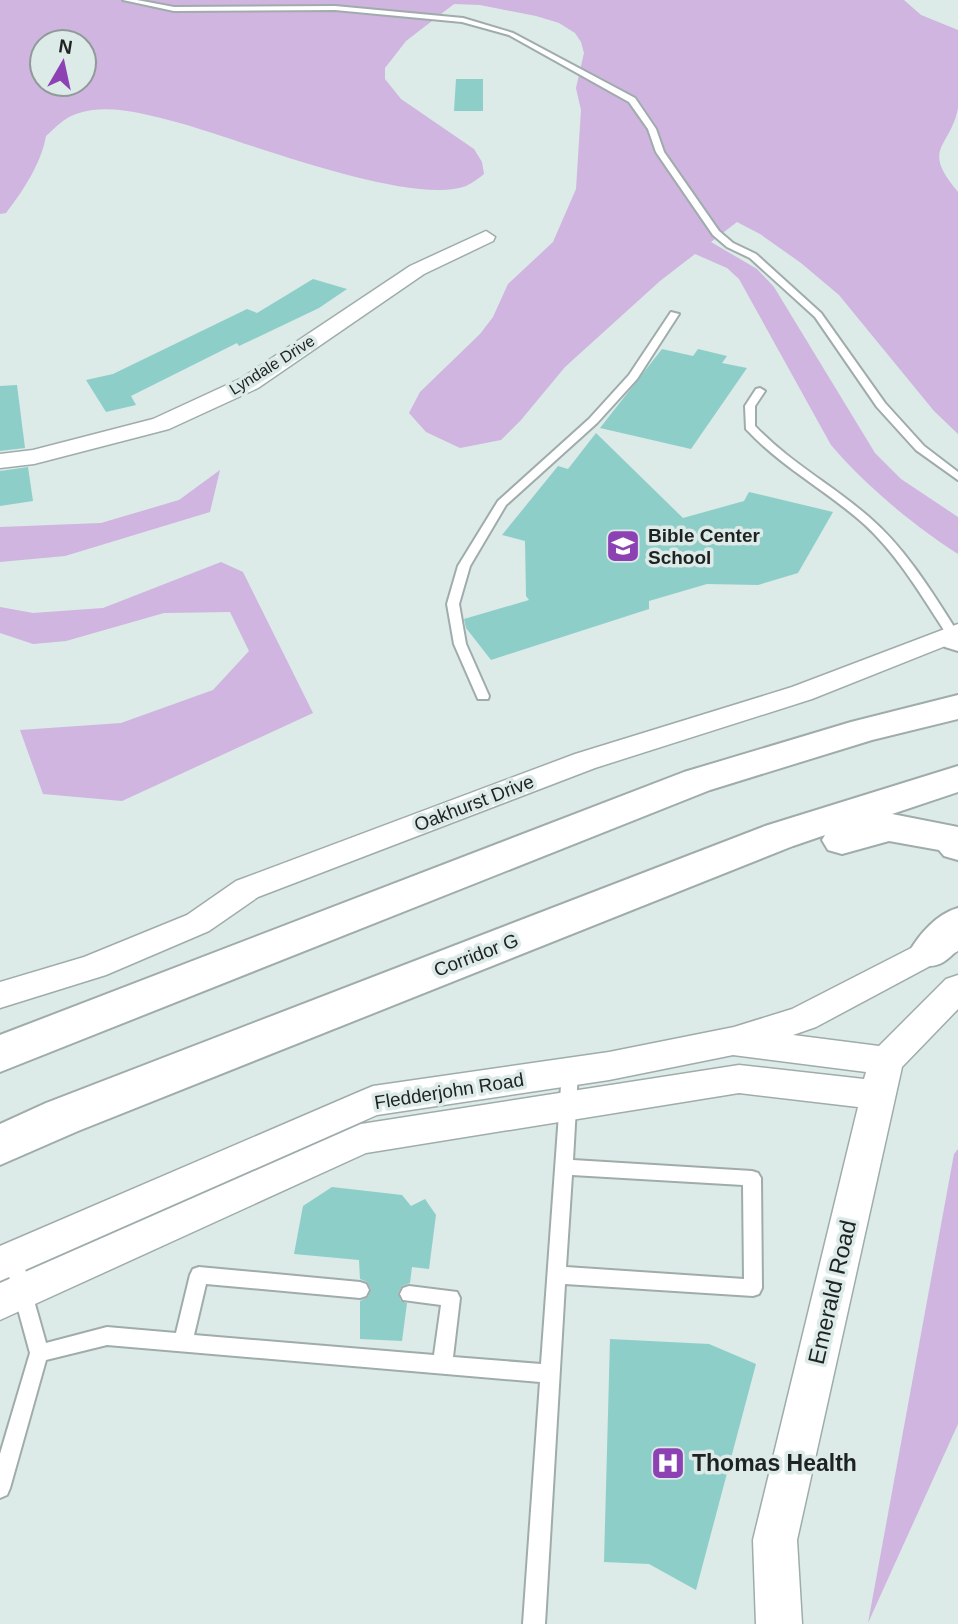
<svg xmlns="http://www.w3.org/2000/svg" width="958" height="1624" viewBox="0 0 958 1624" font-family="Helvetica,sans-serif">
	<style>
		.green { fill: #cfb5df; fill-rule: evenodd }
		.building { fill: #8ecec9 }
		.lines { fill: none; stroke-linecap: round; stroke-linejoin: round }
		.lane-casing { stroke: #9facab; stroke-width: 4 }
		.street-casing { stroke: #9facab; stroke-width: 3 }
		.highway-casing { stroke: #9facab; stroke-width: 4 }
		.lane { fill: #fff; fill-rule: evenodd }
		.street { fill: #fff; fill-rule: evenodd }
		.highway { fill: #fff; fill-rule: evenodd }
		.labels { text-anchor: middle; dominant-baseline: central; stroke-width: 7; stroke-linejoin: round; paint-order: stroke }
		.far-street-label { font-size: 16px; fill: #1e2322; stroke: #dceae8 }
		.poi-label { font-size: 19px; font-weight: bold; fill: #1e2322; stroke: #dceae8; text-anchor: start }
		.street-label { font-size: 19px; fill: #1e2322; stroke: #dceae8 }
		.near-street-label { font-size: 23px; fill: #1e2322; stroke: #dceae8 }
		.near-poi-label { font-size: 23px; font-weight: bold; fill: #1e2322; stroke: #dceae8; text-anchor: start }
	</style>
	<rect width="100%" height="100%" fill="#dceae8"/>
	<!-- green -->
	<g class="green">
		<path d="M 0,0 L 904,0 L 921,15 L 958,30 C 958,53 958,86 958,108 C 950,149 920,147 958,192 L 958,434 L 934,411 L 839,295 L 801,263 L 760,234 L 737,222 L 711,242 L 757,269 L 774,287 L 875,453 L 901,479 L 958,517 L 958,554 C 914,526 865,485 831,445 L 739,279 L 727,268 L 695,254 L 660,281 L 565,367 L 521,420 L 501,440 L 460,448 L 426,432 L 409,413 L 420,392 L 480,334 L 493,317 L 508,284 L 553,242 L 576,189 L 581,110 L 576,88 L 584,53 L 581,42 L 575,33 L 559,23 L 536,16 L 480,5 L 454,4 L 406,41 L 385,68 L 385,79 L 401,99 L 474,149 L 482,162 L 484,174 C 479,178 472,183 466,186 C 411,207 239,139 176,122 C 144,114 108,103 76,114 C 64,118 55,128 46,136 C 41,164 23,191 6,213 L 0,214 ZM 42,42 L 84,42 L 84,84 L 42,84 Z"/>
		<path d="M 220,470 L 210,512 L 65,556 L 0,562 L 0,527 L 101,523 L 179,500 Z"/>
		<path d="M 221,562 L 243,572 L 313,713 L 122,801 L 43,794 L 20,730 L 121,723 L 213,690 L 249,651 L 230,612 L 164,613 L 66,641 L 33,644 L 0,633 L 0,607 L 33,613 L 103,608 Z"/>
		<path d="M 958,1149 L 958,1424 L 868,1623 L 954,1154 Z"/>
	</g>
	<!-- building -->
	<g class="building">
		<path d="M 456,79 L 483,79 L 483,111 L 454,111 Z"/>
		<path d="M 313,279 L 347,289 L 319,308 L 239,346 L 237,343 L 131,396 L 136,405 L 106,412 L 86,380 L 113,374 L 247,309 L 257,313 Z"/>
		<path d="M 662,349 L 693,356 L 698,349 L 727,356 L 722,363 L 747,368 L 691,449 L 600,428 Z"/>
		<path d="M 17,385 L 25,448 L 0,451 L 0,386 Z"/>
		<path d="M 596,433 L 683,518 L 744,501 L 749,492 L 833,512 L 798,573 L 758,585 L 707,584 L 649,601 L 649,609 L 491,660 L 466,628 L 464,619 L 529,600 L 526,596 L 525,541 L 502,535 L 558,466 L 568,469 Z"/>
		<path d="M 28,467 L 33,501 L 0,506 L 0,471 Z"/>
		<path d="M 332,1187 L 402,1195 L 411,1206 L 425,1199 L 436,1215 L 429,1269 L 412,1267 L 410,1283 L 402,1286 L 398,1293 L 401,1301 L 407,1303 L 402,1341 L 360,1339 L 360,1301 L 368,1297 L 371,1289 L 367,1282 L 360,1279 L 359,1260 L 294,1254 L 303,1206 Z"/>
		<path d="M 610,1339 L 709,1344 L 756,1364 L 696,1590 L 649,1564 L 604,1562 Z"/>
	</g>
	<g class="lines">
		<!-- lane casing -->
		<g class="lane-casing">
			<g id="lane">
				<path d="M 123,0 L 137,0 L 174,7 L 335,6 L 463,18 L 513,33 L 635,98 L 656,129 L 664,152 L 719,231 L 733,243 L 756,254 L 821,313 L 885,403 L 924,446 L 958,472 L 958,480 L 916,450 L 877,407 L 815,317 L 750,258 L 727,247 L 713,235 L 656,152 L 648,129 L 629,102 L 509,35 L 462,22 L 335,10 L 174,11 Z"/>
				<path d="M 671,312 L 679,314 L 637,379 L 597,423 L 506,505 L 470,566 L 459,604 L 466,644 L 489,696 L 488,699 L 478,699 L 454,644 L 447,604 L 458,566 L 498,501 L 589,419 L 629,375 Z"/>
				<path d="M 760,388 L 765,391 L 755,406 L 755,426 C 789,462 832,485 869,517 C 906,549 932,592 958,633 L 956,636 L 948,636 C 922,597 899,556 864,524 C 826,490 781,467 746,429 L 745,406 L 756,389 Z"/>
				<path d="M 570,1065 L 576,1067 L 578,1072 L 573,1160 L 752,1171 L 758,1173 L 761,1178 L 762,1288 L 759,1294 L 753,1296 L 565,1284 L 545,1624 L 523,1624 L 540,1382 L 107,1345 L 46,1360 L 10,1488 L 7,1495 L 0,1498 L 0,1454 L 30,1353 L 4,1258 L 7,1252 L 13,1250 L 19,1252 L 22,1258 L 46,1343 L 107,1327 L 176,1333 L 190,1275 L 193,1269 L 199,1267 L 360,1282 L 366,1284 L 369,1290 L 366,1296 L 360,1298 L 206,1284 L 194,1335 L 434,1355 L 441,1305 L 403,1300 L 400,1294 L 403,1288 L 409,1286 L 457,1292 L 460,1298 L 453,1357 L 541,1364 L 562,1072 L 564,1067 ZM 572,1175 L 743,1185 L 744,1279 L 566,1267 Z"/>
			</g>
		</g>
		<!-- street casing -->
		<g class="street-casing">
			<g id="street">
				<path d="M 486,231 L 495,237 L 493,241 L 424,274 L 258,388 L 169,429 L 34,464 L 0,468 L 0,454 L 33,450 L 153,419 L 242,378 L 410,266 Z"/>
				<path d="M 958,624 L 958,641 L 812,699 L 595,768 L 258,897 L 209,931 L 106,975 L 0,1008 L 0,982 L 84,957 L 187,915 L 236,881 L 575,754 L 792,687 Z"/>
				<path d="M 958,924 L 958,951 L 816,1027 L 793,1035 L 879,1046 L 946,979 L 958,975 L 958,1009 L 902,1067 L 797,1540 L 802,1624 L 756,1624 L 753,1540 L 858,1107 L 739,1093 L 366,1153 L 0,1320 L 0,1283 L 361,1124 L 739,1065 L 864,1079 L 866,1072 L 733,1055 L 609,1080 L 377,1115 L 0,1281 L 0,1246 L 361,1091 L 373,1086 L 609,1052 L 734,1027 L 792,1009 Z"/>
			</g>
		</g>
		<!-- highway casing -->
		<g class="highway-casing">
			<g id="highway">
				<path d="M 958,629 L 958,651 L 945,647 L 940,640 L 945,633 Z"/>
				<path d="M 958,695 L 958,719 L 872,740 L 710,790 L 0,1072 L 0,1035 L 684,772 L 851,722 Z"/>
				<path d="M 958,766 L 958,792 L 892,814 L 958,827 L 958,860 L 944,856 L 939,850 L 889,841 L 842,854 L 828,850 L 822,840 L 825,835 L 793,846 L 78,1131 L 0,1165 L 0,1124 L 46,1103 L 765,826 Z"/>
				<path d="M 958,908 L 958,949 C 944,964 935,970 915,963 L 909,952 C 920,933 937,914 958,908 Z"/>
			</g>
		</g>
		<!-- lane -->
		<use href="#lane" class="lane"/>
		<!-- street -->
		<use href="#street" class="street"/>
		<!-- highway -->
		<use href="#highway" class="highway"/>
	</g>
	<!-- icons -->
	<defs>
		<g id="school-square" transform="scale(1.75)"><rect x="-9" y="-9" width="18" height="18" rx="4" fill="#8d42b4" stroke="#dceae8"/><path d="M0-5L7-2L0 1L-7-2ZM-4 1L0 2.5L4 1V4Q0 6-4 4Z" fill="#fff"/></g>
		<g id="hospital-square" transform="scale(1.75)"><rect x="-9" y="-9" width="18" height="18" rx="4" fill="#8d42b4" stroke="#dceae8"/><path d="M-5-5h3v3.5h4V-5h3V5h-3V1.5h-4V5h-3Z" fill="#fff"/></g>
	</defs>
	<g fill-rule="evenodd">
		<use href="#school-square" x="623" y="546"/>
		<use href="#hospital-square" x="668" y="1463"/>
	</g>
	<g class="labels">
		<!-- far-street labels -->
		<g class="far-street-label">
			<text transform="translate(272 365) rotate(-32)">Lyndale Drive</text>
		</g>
		<!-- poi labels -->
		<g class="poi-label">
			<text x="648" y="535">Bible Center<tspan x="648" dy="22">School</tspan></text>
		</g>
		<!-- street labels -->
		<g class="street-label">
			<text transform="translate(474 803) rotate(-21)">Oakhurst Drive</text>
			<text transform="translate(476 955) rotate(-21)">Corridor G</text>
			<text transform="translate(449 1091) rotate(-9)">Fledderjohn Road</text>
		</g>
		<!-- near-street labels -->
		<g class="near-street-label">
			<text transform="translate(832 1292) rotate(-77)">Emerald Road</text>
		</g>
		<!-- near-poi labels -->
		<g class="near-poi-label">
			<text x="692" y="1463">Thomas Health</text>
		</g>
	</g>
	<!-- north arrow -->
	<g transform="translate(63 63) rotate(9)"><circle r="33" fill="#dceae8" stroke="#909a99" stroke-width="2"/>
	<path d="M0-5L12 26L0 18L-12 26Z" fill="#8d42b4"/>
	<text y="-10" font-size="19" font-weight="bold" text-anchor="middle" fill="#1e2322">N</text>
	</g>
</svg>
